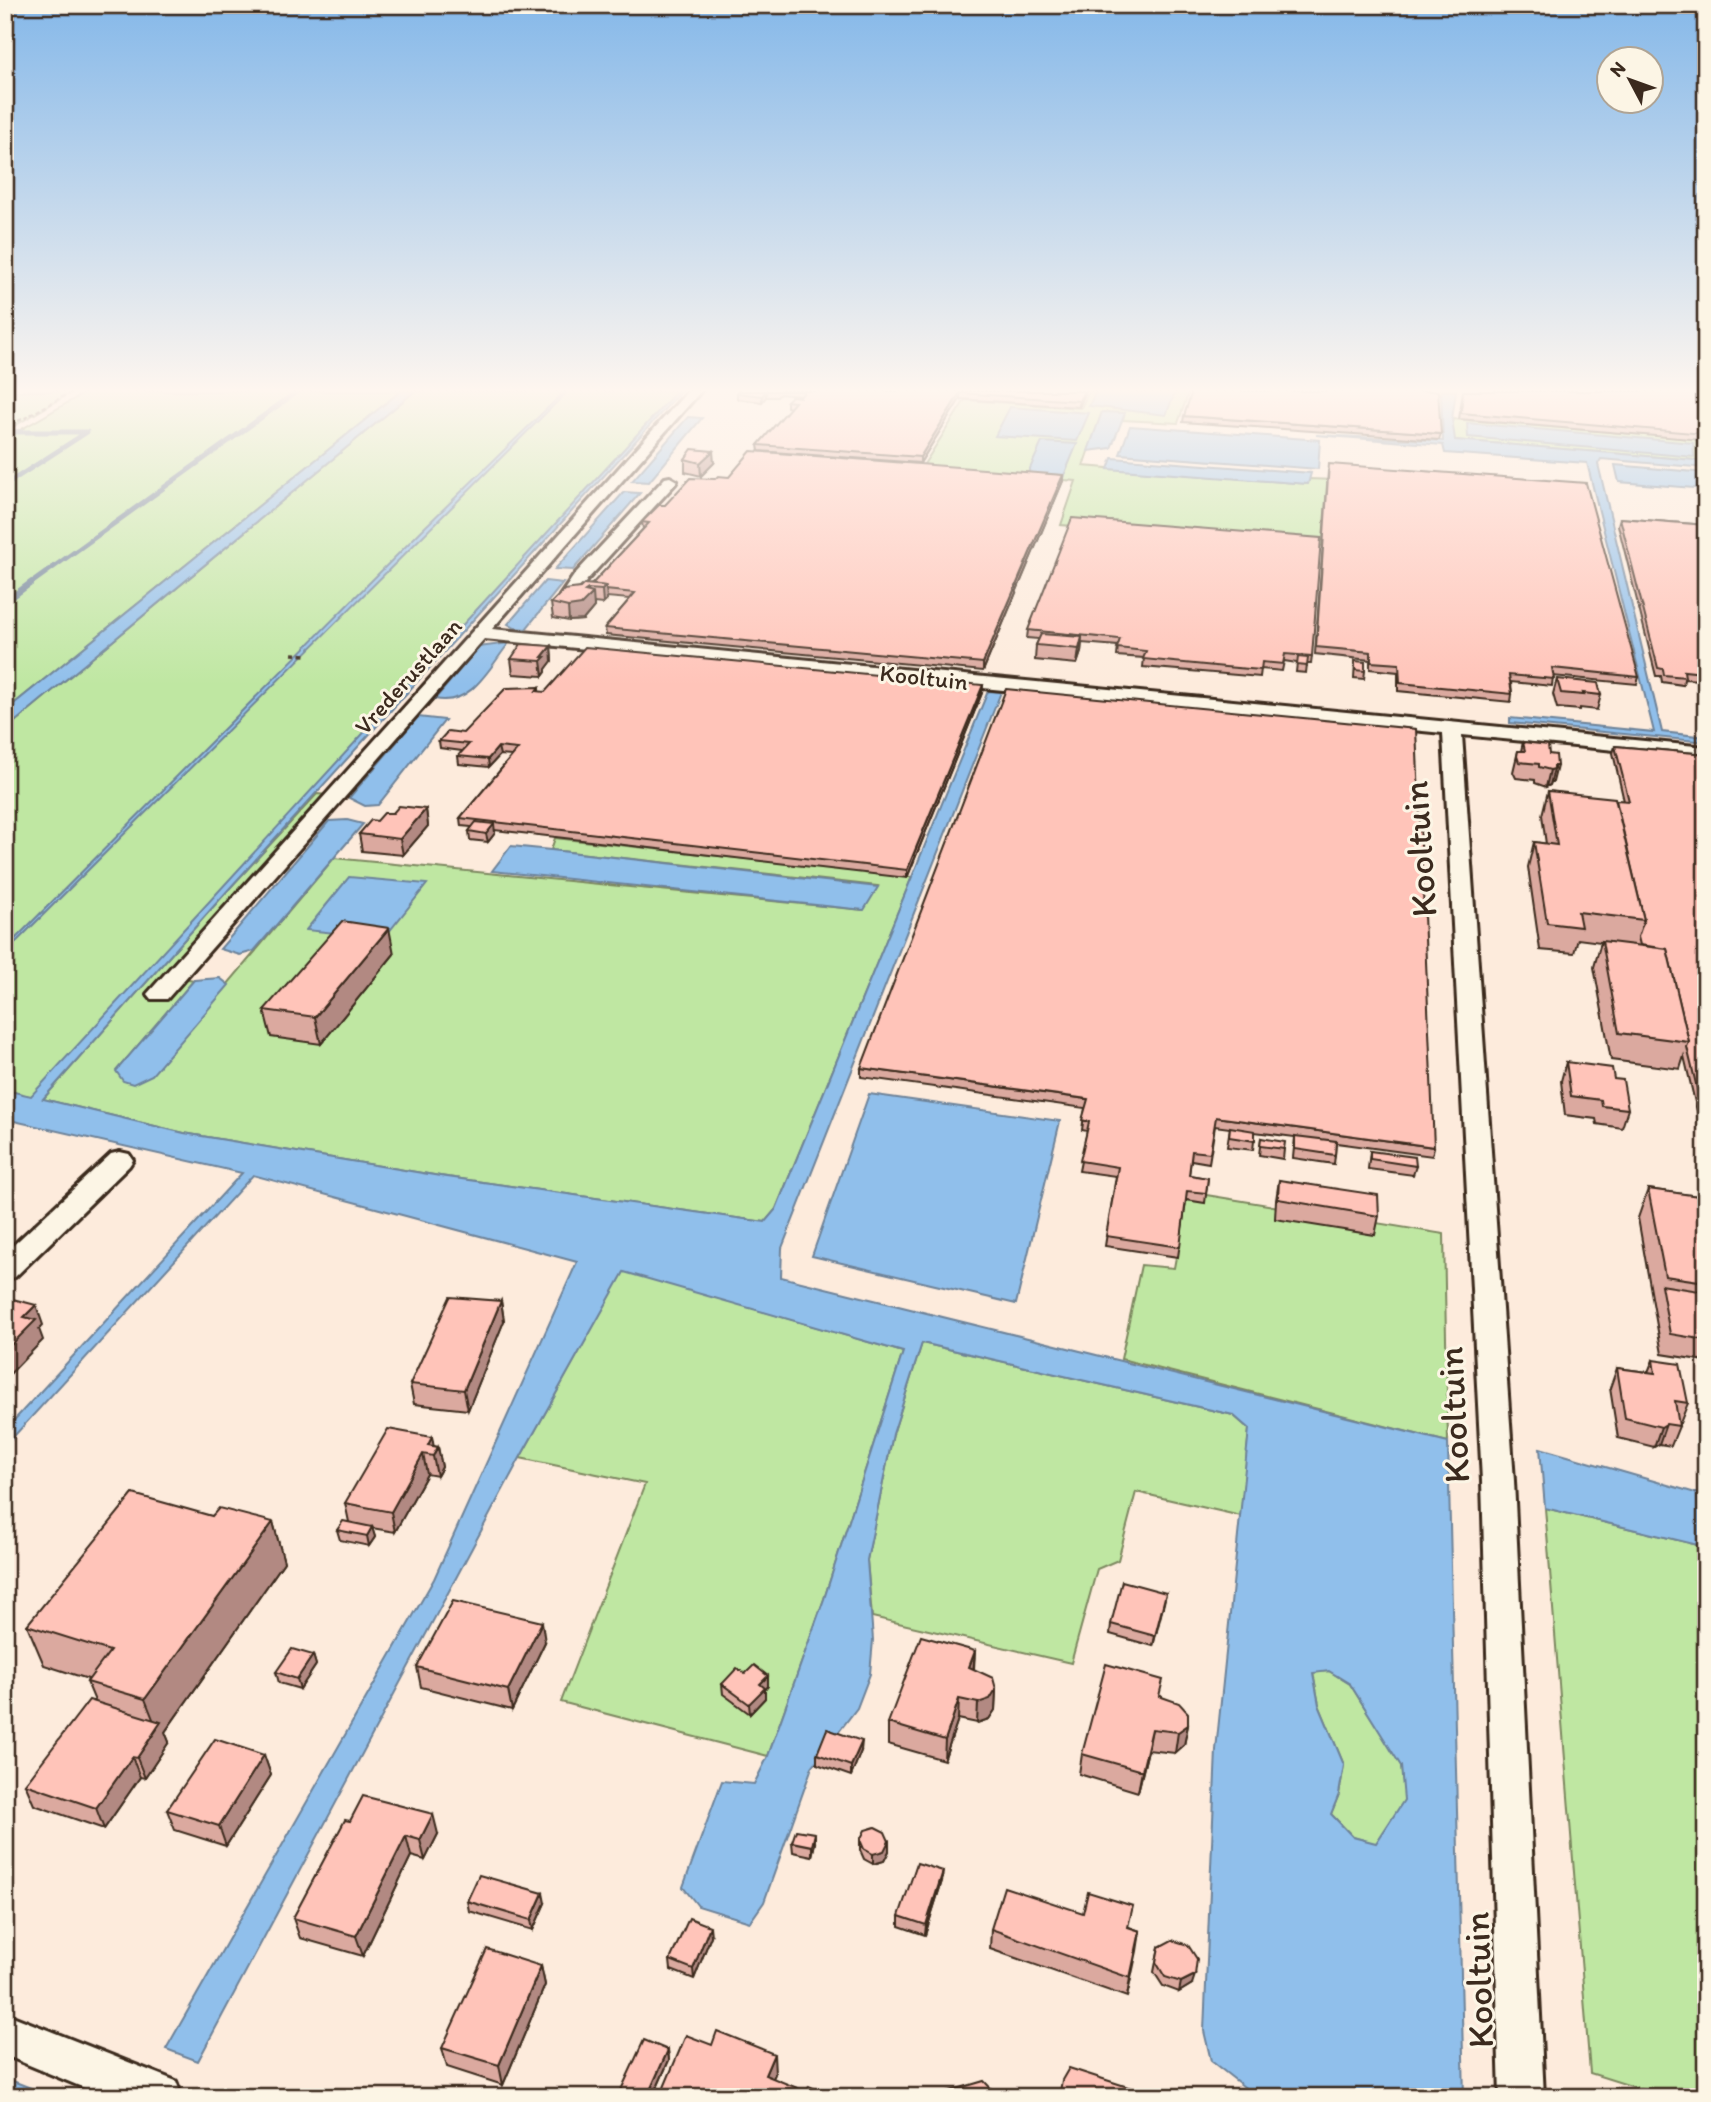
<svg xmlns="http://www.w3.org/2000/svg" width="1711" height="2102" viewBox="0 0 1711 2102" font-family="Itim,sans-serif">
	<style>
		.green { fill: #bfe7a2; stroke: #7d8860; stroke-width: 2 }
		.water { fill: #90bfeb; stroke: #6e8399; stroke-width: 2; fill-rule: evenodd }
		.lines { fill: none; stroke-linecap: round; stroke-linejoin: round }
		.stream-far1 { stroke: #6e8399; stroke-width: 5 }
		.stream { stroke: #6e8399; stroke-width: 6 }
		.minor-casing { stroke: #3b2a1e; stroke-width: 6 }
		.path-far1 { stroke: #3b2a1e; stroke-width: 2.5; stroke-dasharray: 4.5 2.5; stroke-linecap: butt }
		.path { stroke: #3b2a1e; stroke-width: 3.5; stroke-dasharray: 5 3.5; stroke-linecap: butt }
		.minor { fill: #fcf5e5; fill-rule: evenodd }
		.wall { fill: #dba99f; stroke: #3b2a1e; stroke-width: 2 }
		.shaded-wall { fill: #b28982; stroke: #3b2a1e; stroke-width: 2 }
		.building { fill: #ffc4b9; stroke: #3b2a1e; stroke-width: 2 }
		.labels { text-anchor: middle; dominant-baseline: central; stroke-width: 6; stroke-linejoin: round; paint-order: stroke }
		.far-street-label { font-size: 24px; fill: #3b2a1e; stroke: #fcf5e5 }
		.near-street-label { font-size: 37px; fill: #3b2a1e; stroke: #fcf5e5 }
	</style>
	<rect width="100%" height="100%" fill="#fdebdc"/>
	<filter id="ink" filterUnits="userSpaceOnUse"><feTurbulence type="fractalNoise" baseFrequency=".0143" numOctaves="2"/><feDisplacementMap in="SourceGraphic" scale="14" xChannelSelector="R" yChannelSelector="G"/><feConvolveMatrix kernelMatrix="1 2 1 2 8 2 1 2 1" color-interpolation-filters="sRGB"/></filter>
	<g filter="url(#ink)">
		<!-- green -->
		<g class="green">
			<path d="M 5,391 L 74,391 L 14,426 L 5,428 Z"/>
			<path d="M 88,391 L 401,391 L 5,711 L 5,433 L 20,430 Z"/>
			<path d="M 415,391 L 677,391 L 33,1097 L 5,1090 L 5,730 Z"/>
			<path d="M 1089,391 L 1189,391 L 1178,423 L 1123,420 L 1124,414 L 1102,412 L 1083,466 L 1308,484 L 1309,479 L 1335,480 L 1325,546 L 1061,525 L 1076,481 L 921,469 L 965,400 L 1081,408 Z"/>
			<path d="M 1452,419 L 1706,440 L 1706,461 L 1454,440 Z"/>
			<path d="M 317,794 L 328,795 L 148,996 L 160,999 L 183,978 L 194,980 L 117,1070 L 152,1074 L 334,858 L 863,910 L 878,886 L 551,850 L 555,838 L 912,877 L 776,1209 L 765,1222 L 440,1176 L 184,1133 L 43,1099 L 229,889 Z"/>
			<path d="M 1188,1192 L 1444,1234 L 1448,1442 L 1121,1359 L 1141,1265 L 1174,1268 Z"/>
			<path d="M 624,1271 L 903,1352 L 824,1599 L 768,1756 L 561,1702 L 645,1484 L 520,1458 Z"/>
			<path d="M 922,1343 L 1233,1415 L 1249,1429 L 1241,1516 L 1136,1492 L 1118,1560 L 1097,1569 L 1071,1663 L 872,1617 L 867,1560 L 893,1434 Z"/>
			<path d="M 1545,1508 L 1706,1547 L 1706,2097 L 1666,2097 L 1590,2073 Z"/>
			<path d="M 1329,1671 L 1350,1684 L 1401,1765 L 1405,1800 L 1376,1844 L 1353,1837 L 1331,1814 L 1339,1794 L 1344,1765 L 1319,1705 L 1313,1672 Z"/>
		</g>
		<!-- water -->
		<g class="water">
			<path d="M 401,391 L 415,391 L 5,730 L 5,711 Z"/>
			<path d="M 565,391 L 568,391 L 5,953 L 5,949 L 423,529 Z"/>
			<path d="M 677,391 L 681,391 L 229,889 L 43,1099 L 184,1133 L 440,1176 L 765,1222 L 776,1209 L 988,691 L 1001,692 L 782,1248 L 781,1277 L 1448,1442 L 1464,2097 L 1257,2097 L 1211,2061 L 1204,2031 L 1216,1750 L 1249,1429 L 1233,1415 L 922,1343 L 893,1434 L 867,1560 L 873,1640 L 870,1674 L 857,1708 L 812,1767 L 764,1902 L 750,1922 L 698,1906 L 683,1887 L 722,1781 L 754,1784 L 768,1756 L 824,1599 L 903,1352 L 624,1272 L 520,1458 L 198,2061 L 166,2049 L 434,1579 L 577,1262 L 253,1175 L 5,1446 L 5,1430 L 242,1173 L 5,1119 L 5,1090 L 31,1096 ZM 1329,1671 L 1350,1684 L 1401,1766 L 1404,1800 L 1376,1843 L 1353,1837 L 1331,1814 L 1339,1794 L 1344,1765 L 1319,1705 L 1313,1673 Z"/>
			<path d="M 1096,391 L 1175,392 L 1166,415 L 1089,406 Z"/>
			<path d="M 1441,391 L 1456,391 L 1452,419 L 1455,440 L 1706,461 L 1706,468 L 1601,459 L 1598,464 L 1662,732 L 1706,737 L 1706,742 L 1510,723 L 1510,718 L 1654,732 L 1587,463 L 1445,453 L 1443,445 L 1316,435 L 1443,441 Z"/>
			<path d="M 1010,407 L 1089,413 L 1077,441 L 995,436 Z"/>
			<path d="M 1102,412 L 1125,413 L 1111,448 L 1088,451 Z"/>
			<path d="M 688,417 L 702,418 L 649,482 L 632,481 Z"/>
			<path d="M 1467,423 L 1693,443 L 1694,457 L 1468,437 Z"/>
			<path d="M 1130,426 L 1320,440 L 1318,469 L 1120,454 Z"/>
			<path d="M 1042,442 L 1077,444 L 1063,478 L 1027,475 Z"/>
			<path d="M 1112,458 L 1311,473 L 1308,484 L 1108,469 Z"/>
			<path d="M 1615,465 L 1706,473 L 1706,489 L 1619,482 Z"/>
			<path d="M 624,492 L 640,493 L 573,570 L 555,569 Z"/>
			<path d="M 545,581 L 563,583 L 526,629 L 515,628 L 508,624 Z"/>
			<path d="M 509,643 C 489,668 471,707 435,699 L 479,647 Z"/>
			<path d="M 418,717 L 445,720 L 378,805 L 365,806 L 349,798 Z"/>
			<path d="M 347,820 L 363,824 L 254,951 L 240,955 L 220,949 L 329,821 Z"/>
			<path d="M 511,846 L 551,850 L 878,887 L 864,910 L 492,871 Z"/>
			<path d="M 349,877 L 427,884 L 384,938 L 306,930 Z"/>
			<path d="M 220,978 L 229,985 L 152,1075 L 133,1084 L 123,1081 L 116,1071 L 194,980 Z"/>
			<path d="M 869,1094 L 1060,1121 L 1016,1304 L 812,1256 Z"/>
			<path d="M 1540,1448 L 1706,1496 L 1706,1547 L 1545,1508 Z"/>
			<path d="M 5,2078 L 54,2097 L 5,2097 Z"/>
		</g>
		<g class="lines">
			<!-- stream-far1 -->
			<g class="stream-far1">
				<path d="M 5,432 L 87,432 L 5,485"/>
				<path d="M 30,584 L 298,391"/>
			</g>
			<!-- stream -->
			<path class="stream" d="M 5,602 L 32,582"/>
			<!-- minor casing -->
			<g class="minor-casing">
				<g id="minor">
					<path d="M 688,391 L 701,391 L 492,629 L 1706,747 L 1706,759 L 1462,735 L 1514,1481 L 1544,2097 L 1500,2097 L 1482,1481 L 1443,733 L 484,639 L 167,999 L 151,999 L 147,994 Z"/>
					<path d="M 670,477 L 677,481 L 675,484 L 587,580 L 574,599 L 562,599 L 560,596 L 575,574 L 665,478 Z"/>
					<path d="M 120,1152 L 129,1154 L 133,1160 L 129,1166 L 15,1277 L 5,1280 L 5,1253 L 111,1154 Z"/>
					<path d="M 5,2013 L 176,2081 L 182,2097 L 106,2097 L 5,2055 Z"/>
				</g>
			</g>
			<!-- path-far1 -->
			<path class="path-far1" d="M 5,426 L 25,418 L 72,391"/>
			<!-- path -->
			<path class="path" d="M 292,654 L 307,655"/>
			<!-- minor -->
			<use href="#minor" class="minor"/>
		</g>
		<!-- wall -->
		<g class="wall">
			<path d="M 738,391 L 1086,391 L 1079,407 L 960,399 L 920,463 L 759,451 L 758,445 L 791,408 L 787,407 L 787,401 L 801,396 L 780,394 L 777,397 L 766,397 L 762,402 L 737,399 L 737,393 Z"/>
			<path d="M 1463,391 L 1704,434 L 1702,440 L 1459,419 Z"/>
			<path d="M 1695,391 L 1706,391 L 1706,440 Z"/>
			<path d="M 1184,416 L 1441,434 L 1439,440 L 1183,422 Z"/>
			<path d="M 685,459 L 714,463 L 701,476 L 685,472 Z"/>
			<path d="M 1328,471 L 1639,677 L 1637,684 L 1553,676 L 1552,686 L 1511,682 L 1512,694 L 1511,702 L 1398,691 L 1398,672 L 1370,669 L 1370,660 L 1315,654 Z"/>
			<path d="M 729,477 L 1063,481 L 983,671 L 606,635 L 605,628 L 630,599 L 607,597 L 607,600 L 603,604 L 594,603 L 594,607 L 583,620 L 569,621 L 553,618 L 551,603 L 580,588 L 592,584 L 643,529 L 642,522 L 665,505 L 715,479 Z"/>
			<path d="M 1620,518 L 1706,525 L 1706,693 L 1701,680 L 1684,679 L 1683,685 L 1662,682 L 1661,676 L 1656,676 L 1618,525 Z"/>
			<path d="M 1028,630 L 1312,656 L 1311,664 L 1307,664 L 1306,673 L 1296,672 L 1297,663 L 1284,661 L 1282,671 L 1261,669 L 1260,677 L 1143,667 L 1144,658 L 1117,656 L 1118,646 L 1082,643 L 1081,652 L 1077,664 L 1035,660 L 1036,645 L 1039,639 L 1027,638 Z"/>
			<path d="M 551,646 L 552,661 L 546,669 L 546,672 L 543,676 L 513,674 L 511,659 Z"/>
			<path d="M 1355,661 L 1365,671 L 1364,679 L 1354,678 Z"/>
			<path d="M 1557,679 L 1601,695 L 1597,710 L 1580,708 L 1580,710 L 1557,708 L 1553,694 Z"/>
			<path d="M 983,685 L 982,693 L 907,878 L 495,830 L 495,833 L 488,842 L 470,840 L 469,831 L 472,827 L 461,826 L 460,818 L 512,756 L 500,755 L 489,767 L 459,764 L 458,756 L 462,751 L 440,748 L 439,741 L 463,733 L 539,687 L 539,692 L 545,692 Z"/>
			<path d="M 1523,742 L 1549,754 L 1557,766 L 1553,782 L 1551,782 L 1550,785 L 1546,787 L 1535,783 L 1535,780 L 1516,778 L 1513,772 L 1518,751 L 1521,751 Z"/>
			<path d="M 1615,746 L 1706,754 L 1706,1149 L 1684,1056 L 1680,1069 L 1611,1060 L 1594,967 L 1601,942 L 1578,939 L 1574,953 L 1540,950 L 1528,867 L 1534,842 L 1546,844 L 1542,815 L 1548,791 L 1624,801 L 1613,753 Z"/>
			<path d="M 426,809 L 428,826 L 403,855 L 362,851 L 359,834 L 377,821 L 393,813 Z"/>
			<path d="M 394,954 L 321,1044 L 271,1037 L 264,1010 Z"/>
			<path d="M 1566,1062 L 1614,1079 L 1628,1109 L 1622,1128 L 1597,1124 L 1596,1119 L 1565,1115 L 1561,1081 Z"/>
			<path d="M 861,1068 L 1434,1147 L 1432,1156 L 1336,1143 L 1335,1155 L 1334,1164 L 1293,1158 L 1295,1137 L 1255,1132 L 1253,1150 L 1227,1147 L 1230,1128 L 1215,1126 L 1209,1163 L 1191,1160 L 1189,1175 L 1208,1178 L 1205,1203 L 1186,1200 L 1178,1257 L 1105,1246 L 1116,1176 L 1079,1171 L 1087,1131 L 1082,1130 L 1085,1108 L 861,1077 Z"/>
			<path d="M 1261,1138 L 1284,1149 L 1283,1159 L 1259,1155 Z"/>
			<path d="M 1370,1151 L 1416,1166 L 1413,1175 L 1368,1169 Z"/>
			<path d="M 1279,1180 L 1379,1216 L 1375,1235 L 1275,1219 L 1276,1200 Z"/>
			<path d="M 1648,1189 L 1706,1197 L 1706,1361 L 1662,1354 L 1638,1218 Z"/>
			<path d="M 501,1301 L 504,1321 L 468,1410 L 414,1404 L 410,1384 Z"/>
			<path d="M 1653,1360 L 1688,1403 L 1680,1423 L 1679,1423 L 1679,1426 L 1671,1446 L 1659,1444 L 1654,1447 L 1618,1438 L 1610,1388 L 1617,1368 L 1648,1372 Z"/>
			<path d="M 432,1437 L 433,1446 L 438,1447 L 442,1467 L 437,1476 L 427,1474 L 395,1532 L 372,1528 L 375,1537 L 369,1546 L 340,1540 L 337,1530 L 349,1522 L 345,1503 Z"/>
			<path d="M 273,1522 L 284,1562 L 165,1732 L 169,1742 L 145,1778 L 140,1777 L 104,1829 L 34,1805 L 25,1784 L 95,1701 L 87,1682 L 88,1679 L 44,1665 L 27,1625 Z"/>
			<path d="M 1166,1593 L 1153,1646 L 1110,1634 L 1111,1624 Z"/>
			<path d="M 545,1642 L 512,1710 L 421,1687 L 417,1667 Z"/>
			<path d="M 975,1651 L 974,1669 L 996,1689 L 995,1710 L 989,1719 L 977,1723 L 958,1719 L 944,1760 L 888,1744 L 888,1723 Z"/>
			<path d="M 313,1655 L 316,1665 L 300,1689 L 279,1683 L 276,1672 Z"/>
			<path d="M 745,1674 L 768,1676 L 768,1686 L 765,1690 L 765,1698 L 750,1714 L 723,1694 L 722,1684 Z"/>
			<path d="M 1161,1696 L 1188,1725 L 1184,1745 L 1175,1753 L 1148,1750 L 1138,1792 L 1079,1774 L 1082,1754 Z"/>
			<path d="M 861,1751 L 851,1776 L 817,1764 L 817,1754 Z"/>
			<path d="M 264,1755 L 271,1775 L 226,1846 L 175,1830 L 167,1810 Z"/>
			<path d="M 350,1821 L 438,1834 L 425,1860 L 411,1856 L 363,1956 L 300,1938 L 293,1918 Z"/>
			<path d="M 860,1840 L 889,1841 L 889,1851 L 884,1861 L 873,1864 L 864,1859 L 860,1850 Z"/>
			<path d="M 792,1842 L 815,1843 L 812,1856 L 793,1852 Z"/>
			<path d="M 942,1881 L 925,1935 L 899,1926 L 899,1916 Z"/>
			<path d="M 467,1901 L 545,1903 L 533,1930 L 469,1911 Z"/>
			<path d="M 1129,1927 L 1140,1931 L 1127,1997 L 990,1949 L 991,1929 Z"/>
			<path d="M 711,1936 L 694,1979 L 671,1970 L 670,1960 Z"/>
			<path d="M 1159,1947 L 1192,1984 L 1179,1992 L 1163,1986 L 1154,1972 Z"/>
			<path d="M 541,1966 L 545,1985 L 503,2085 L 447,2067 L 442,2048 Z"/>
			<path d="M 668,2050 L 669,2060 L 653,2097 L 621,2097 L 620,2092 Z"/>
		</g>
		<!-- shaded-wall -->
		<g class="shaded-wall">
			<path d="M 766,391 L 766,397 L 762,402 L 762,396 Z"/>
			<path d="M 1084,391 L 1086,391 L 1079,407 L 1079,401 Z"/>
			<path d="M 960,393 L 960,399 L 920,463 L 920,457 Z"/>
			<path d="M 713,451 L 714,463 L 701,476 L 700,463 Z"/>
			<path d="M 1063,475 L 1063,481 L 983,671 L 983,663 Z"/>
			<path d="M 606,586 L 607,600 L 603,604 L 602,590 Z"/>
			<path d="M 588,589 L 589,597 L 593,593 L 594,607 L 583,620 L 569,621 L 568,607 Z"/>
			<path d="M 1082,637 L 1081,652 L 1077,664 L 1079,649 Z"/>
			<path d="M 551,646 L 552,661 L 546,669 L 546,672 L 543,676 L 541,661 L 542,657 Z"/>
			<path d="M 983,685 L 982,693 L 907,878 L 907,870 Z"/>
			<path d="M 498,747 L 500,755 L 489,767 L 488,759 Z"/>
			<path d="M 1554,769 L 1550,785 L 1546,787 L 1550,770 Z"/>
			<path d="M 426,809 L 428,826 L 403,855 L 400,839 Z"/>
			<path d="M 494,824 L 495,833 L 488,842 L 486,834 Z"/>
			<path d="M 389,928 L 394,954 L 321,1044 L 315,1017 Z"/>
			<path d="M 501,1301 L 504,1321 L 468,1410 L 464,1390 Z"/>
			<path d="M 36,1305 L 43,1325 L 39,1329 L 43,1340 L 5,1379 L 5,1351 L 24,1317 Z"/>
			<path d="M 1666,1424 L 1659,1444 L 1654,1447 L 1661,1427 Z"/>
			<path d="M 432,1437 L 435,1453 L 438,1447 L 442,1467 L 437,1476 L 433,1456 L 428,1445 Z"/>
			<path d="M 423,1454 L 427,1474 L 395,1532 L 391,1512 Z"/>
			<path d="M 273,1522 L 284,1562 L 165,1732 L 169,1742 L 145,1778 L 137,1758 L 157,1729 L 145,1699 Z"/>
			<path d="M 372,1527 L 375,1537 L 369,1546 L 367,1536 Z"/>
			<path d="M 1166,1593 L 1164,1603 L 1153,1646 L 1155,1636 Z"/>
			<path d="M 542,1622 L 545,1642 L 512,1710 L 508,1690 Z"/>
			<path d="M 975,1651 L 973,1672 L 969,1667 Z"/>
			<path d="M 313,1655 L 316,1665 L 300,1689 L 297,1679 Z"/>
			<path d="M 768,1676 L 768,1686 L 765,1690 L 765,1698 L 750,1714 L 749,1704 L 760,1684 Z"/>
			<path d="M 996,1689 L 995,1710 L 989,1719 L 977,1723 L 978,1703 Z"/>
			<path d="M 959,1699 L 958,1719 L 944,1760 L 945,1740 Z"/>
			<path d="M 1188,1725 L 1184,1745 L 1175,1753 L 1178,1732 Z"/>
			<path d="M 1152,1729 L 1148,1750 L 1138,1792 L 1142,1771 Z"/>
			<path d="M 862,1741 L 861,1751 L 851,1776 L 851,1766 Z"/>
			<path d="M 264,1755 L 271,1775 L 226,1846 L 219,1826 Z"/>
			<path d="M 132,1757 L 140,1777 L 104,1829 L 96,1808 Z"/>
			<path d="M 433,1814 L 438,1834 L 425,1860 L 420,1840 Z"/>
			<path d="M 815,1833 L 815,1843 L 812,1856 L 812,1846 Z"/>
			<path d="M 406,1836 L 411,1856 L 363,1956 L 356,1936 Z"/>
			<path d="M 889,1841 L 889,1851 L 884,1861 L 873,1864 L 873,1854 Z"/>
			<path d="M 943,1871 L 942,1881 L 925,1935 L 926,1925 Z"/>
			<path d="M 543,1893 L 545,1903 L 533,1930 L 531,1920 Z"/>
			<path d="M 710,1926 L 711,1936 L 694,1979 L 693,1969 Z"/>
			<path d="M 1140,1931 L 1137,1951 L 1127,1997 L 1130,1978 Z"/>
			<path d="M 541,1966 L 545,1985 L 503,2085 L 499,2065 Z"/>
			<path d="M 1195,1975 L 1192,1984 L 1179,1992 L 1181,1982 Z"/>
			<path d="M 668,2050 L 669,2060 L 653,2097 L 647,2097 Z"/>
			<path d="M 774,2054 L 775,2074 L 766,2094 L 765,2075 Z"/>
		</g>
		<!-- building -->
		<g class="building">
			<path d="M 738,391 L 777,391 L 766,391 L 762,396 L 737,393 Z"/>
			<path d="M 805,391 L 1084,391 L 1079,401 L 960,393 L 920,457 L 758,445 L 795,402 L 787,401 L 792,396 L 800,397 Z"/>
			<path d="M 1192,391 L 1438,391 L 1441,434 L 1184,416 Z"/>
			<path d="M 1463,391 L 1694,391 L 1704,434 L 1461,413 Z"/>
			<path d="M 1698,391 L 1706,391 L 1706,427 Z"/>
			<path d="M 692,449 L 713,451 L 700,463 L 685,459 Z"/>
			<path d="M 751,451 L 1063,475 L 983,663 L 605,628 L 635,593 L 606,590 L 606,586 L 592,584 L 649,523 L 642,522 L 659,505 L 665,505 L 690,478 L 715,479 L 718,476 L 729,477 Z"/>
			<path d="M 1329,464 L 1586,483 L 1639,677 L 1552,668 L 1554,679 L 1509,675 L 1512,694 L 1400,683 L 1399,664 L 1371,662 L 1371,652 L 1316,647 Z"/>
			<path d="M 1072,518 L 1321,538 L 1312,656 L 1285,654 L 1283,664 L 1262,662 L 1261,670 L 1225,667 L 1143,659 L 1146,651 L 1117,648 L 1120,639 L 1028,630 Z"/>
			<path d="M 1620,518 L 1706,525 L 1706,680 L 1703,673 L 1684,671 L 1685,677 L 1664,675 L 1663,669 L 1658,668 Z"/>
			<path d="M 584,584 L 606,586 L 602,590 L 588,589 L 585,591 L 593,593 L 581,605 L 568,607 L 551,603 L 564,590 L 580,588 Z"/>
			<path d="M 1041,634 L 1082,637 L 1079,649 L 1036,645 Z"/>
			<path d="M 521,644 L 551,646 L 542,657 L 545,657 L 541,661 L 511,659 Z"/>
			<path d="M 585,647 L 983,685 L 907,870 L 460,818 L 518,749 L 498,747 L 488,759 L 458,756 L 469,744 L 439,741 L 448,731 L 463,733 L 506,688 L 539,687 L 536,691 L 545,692 Z"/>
			<path d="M 1298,657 L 1308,658 L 1307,666 L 1297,665 Z"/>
			<path d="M 1355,661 L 1365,662 L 1365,671 L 1355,670 Z"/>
			<path d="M 1557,679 L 1598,683 L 1601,695 L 1583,693 L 1584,695 L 1561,693 Z"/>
			<path d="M 1006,689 L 1416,729 L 1434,1147 L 1216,1117 L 1210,1153 L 1192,1151 L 1189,1175 L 1208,1178 L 1206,1193 L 1187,1191 L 1180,1247 L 1106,1236 L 1118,1167 L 1080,1161 L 1089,1122 L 1082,1120 L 1088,1099 L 861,1068 Z"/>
			<path d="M 1523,742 L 1548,745 L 1549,754 L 1556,755 L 1557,766 L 1554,766 L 1554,769 L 1550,770 L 1539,767 L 1539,764 L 1519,762 L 1517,756 L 1518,751 L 1525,751 Z"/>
			<path d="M 1615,746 L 1706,754 L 1706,1125 L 1687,1047 L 1689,1042 L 1667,949 L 1640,945 L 1638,937 L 1644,920 L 1616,800 L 1629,801 Z"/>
			<path d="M 1548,791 L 1615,798 L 1644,920 L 1578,912 L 1581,927 L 1547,923 L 1534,842 L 1557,845 Z"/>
			<path d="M 399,806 L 426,809 L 400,839 L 359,834 L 371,820 L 377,821 L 384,813 L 393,813 Z"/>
			<path d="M 476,822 L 494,824 L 486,834 L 469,831 Z"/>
			<path d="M 342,921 L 389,928 L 315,1017 L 264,1010 Z"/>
			<path d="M 1602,941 L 1667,949 L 1689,1042 L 1619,1033 Z"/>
			<path d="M 1566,1062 L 1612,1068 L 1614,1079 L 1623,1080 L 1628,1109 L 1602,1106 L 1601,1100 L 1571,1096 Z"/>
			<path d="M 1230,1127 L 1255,1131 L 1255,1141 L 1229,1137 Z"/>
			<path d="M 1295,1136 L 1336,1141 L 1335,1155 L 1295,1149 Z"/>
			<path d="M 1261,1138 L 1285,1142 L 1284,1149 L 1260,1146 Z"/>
			<path d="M 1370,1151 L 1415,1157 L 1416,1166 L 1370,1159 Z"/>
			<path d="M 1279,1180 L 1378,1195 L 1379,1216 L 1278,1199 Z"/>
			<path d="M 1648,1189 L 1706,1197 L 1706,1282 L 1665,1276 Z"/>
			<path d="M 1661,1285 L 1706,1292 L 1706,1340 L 1670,1334 Z"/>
			<path d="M 5,1297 L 36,1305 L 24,1317 L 36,1320 L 5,1351 Z"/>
			<path d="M 450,1297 L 501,1301 L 464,1390 L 410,1384 Z"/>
			<path d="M 1653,1360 L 1680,1364 L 1688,1403 L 1675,1401 L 1679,1426 L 1666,1424 L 1661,1427 L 1625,1418 L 1617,1368 L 1655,1373 Z"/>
			<path d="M 388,1429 L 432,1437 L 428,1445 L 438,1447 L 433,1456 L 423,1454 L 391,1512 L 345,1503 Z"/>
			<path d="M 133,1494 L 212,1516 L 219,1508 L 273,1522 L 145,1699 L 87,1682 L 110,1651 L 27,1625 Z"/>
			<path d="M 343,1521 L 372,1527 L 367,1536 L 337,1530 Z"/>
			<path d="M 1122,1581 L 1166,1593 L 1155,1636 L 1111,1624 Z"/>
			<path d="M 453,1601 L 542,1622 L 508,1690 L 417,1667 Z"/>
			<path d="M 921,1636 L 975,1651 L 969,1667 L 993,1678 L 996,1689 L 990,1699 L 978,1703 L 959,1699 L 945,1740 L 888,1723 Z"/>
			<path d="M 292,1649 L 313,1655 L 297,1679 L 276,1672 Z"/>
			<path d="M 1106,1664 L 1163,1680 L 1159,1696 L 1179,1703 L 1188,1713 L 1188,1725 L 1178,1732 L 1152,1729 L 1142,1771 L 1082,1754 Z"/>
			<path d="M 754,1665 L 768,1676 L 760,1684 L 765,1688 L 749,1704 L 722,1684 L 737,1668 L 745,1674 Z"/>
			<path d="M 89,1700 L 161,1722 L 137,1758 L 132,1757 L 96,1808 L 25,1784 Z"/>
			<path d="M 827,1729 L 862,1741 L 851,1766 L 817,1754 Z"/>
			<path d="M 215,1739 L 264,1755 L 219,1826 L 167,1810 Z"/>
			<path d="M 363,1796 L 433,1814 L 420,1840 L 406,1836 L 356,1936 L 293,1918 L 345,1820 L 350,1821 Z"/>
			<path d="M 875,1827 L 885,1832 L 889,1841 L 884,1851 L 873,1854 L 864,1849 L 860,1840 L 865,1830 Z"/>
			<path d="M 796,1830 L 815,1833 L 812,1846 L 792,1842 Z"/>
			<path d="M 917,1863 L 943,1871 L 926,1925 L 899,1916 Z"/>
			<path d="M 479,1875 L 543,1893 L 531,1920 L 467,1901 Z"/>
			<path d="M 1004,1887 L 1083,1913 L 1088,1892 L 1133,1906 L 1128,1927 L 1140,1931 L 1130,1978 L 991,1929 Z"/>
			<path d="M 689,1918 L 710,1926 L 693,1969 L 670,1960 Z"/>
			<path d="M 1172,1940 L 1188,1945 L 1197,1959 L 1195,1975 L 1181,1982 L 1165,1977 L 1156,1962 L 1159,1947 Z"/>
			<path d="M 487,1949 L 541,1966 L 499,2065 L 442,2048 Z"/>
			<path d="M 717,2031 L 774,2054 L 765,2075 L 807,2092 L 809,2086 L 823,2092 L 821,2097 L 660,2097 L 686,2035 L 712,2045 Z"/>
			<path d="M 644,2040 L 668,2050 L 647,2097 L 631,2097 L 620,2092 Z"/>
			<path d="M 1069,2068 L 1159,2097 L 1059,2097 L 1062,2080 Z"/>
			<path d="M 984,2081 L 999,2097 L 942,2097 L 943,2093 Z"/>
		</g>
	</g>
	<!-- sky -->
	<linearGradient id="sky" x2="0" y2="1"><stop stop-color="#85b8e9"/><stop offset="0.57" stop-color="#fef6ef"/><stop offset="1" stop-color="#fef6ef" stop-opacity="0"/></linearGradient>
	<rect width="1711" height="685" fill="url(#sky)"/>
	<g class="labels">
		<!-- far-street labels -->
		<g class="far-street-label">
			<text transform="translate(408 676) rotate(-48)">Vrederustlaan</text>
			<text transform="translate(924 677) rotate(6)">Kooltuin</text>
		</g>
		<!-- near-street labels -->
		<g class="near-street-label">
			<text transform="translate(1419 849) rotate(-94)">Kooltuin</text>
			<text transform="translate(1453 1415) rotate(-93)">Kooltuin</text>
			<text transform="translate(1478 1980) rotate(-92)">Kooltuin</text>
		</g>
	</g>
	<!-- margin -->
	<rect width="1711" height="2102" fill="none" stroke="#fcf5e5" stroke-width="28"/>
	<rect x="14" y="14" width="1683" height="2074" fill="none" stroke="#3b2a1e" stroke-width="2.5" filter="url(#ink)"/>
	<!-- north arrow -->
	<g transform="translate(1630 80) rotate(311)"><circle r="33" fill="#fcf5e5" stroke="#afa495" stroke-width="2"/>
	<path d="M0-5L12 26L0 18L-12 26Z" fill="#3b2a1e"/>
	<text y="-10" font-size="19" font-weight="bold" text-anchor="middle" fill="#3b2a1e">N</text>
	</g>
</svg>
